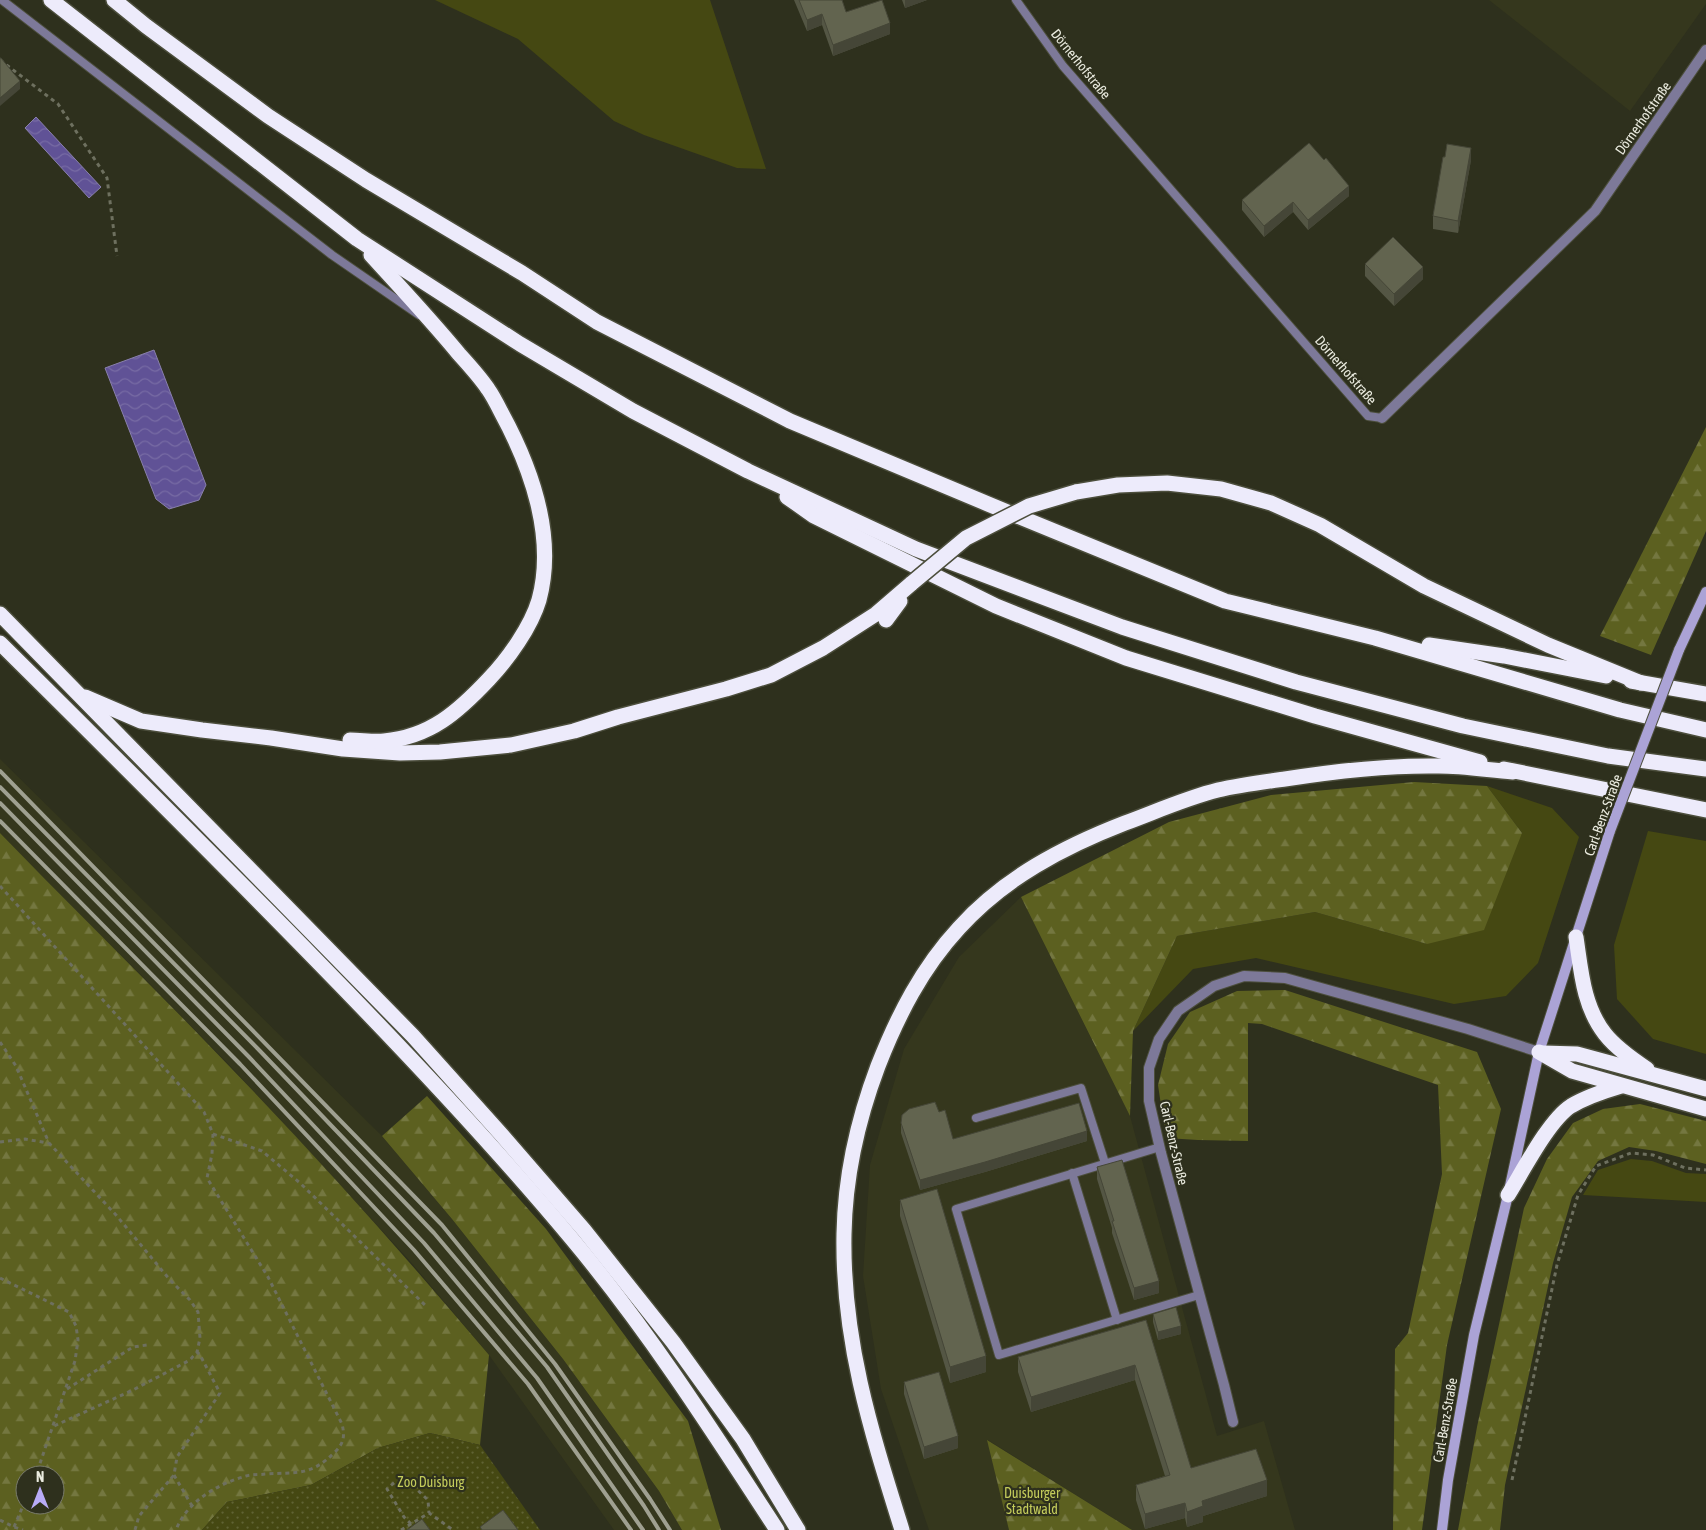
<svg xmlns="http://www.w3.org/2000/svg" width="1706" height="1530" viewBox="0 0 1706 1530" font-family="'Asap Condensed',sans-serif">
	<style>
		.built { fill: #35371d }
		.grass { fill: #454812 }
		.forest { fill: url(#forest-firs); fill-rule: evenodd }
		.park { fill: url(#park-dots) }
		.water { fill: url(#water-waves); stroke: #8980ac }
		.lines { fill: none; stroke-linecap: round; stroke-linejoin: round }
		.service-casing { stroke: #4c4e3c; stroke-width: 10 }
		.minor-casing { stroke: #4c4e3c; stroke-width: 12 }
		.secondary-casing { stroke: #4c4e3c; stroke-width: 12 }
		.motorway-casing { stroke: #4c4e3c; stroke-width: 18 }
		.path { stroke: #6e705f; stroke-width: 3; stroke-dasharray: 4 4; stroke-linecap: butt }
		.service { stroke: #7d7999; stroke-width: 8 }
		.minor { stroke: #7d7999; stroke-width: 10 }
		.secondary { stroke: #aba3d6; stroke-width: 10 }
		.motorway { stroke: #edebfb; stroke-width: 15 }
		.rail { stroke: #9fa091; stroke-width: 4 }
		.secondary-bridge-casing { stroke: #4c4e3c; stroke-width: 12; stroke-linecap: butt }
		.motorway-bridge-casing { stroke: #4c4e3c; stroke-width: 18; stroke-linecap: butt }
		.secondary-bridge { stroke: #aba3d6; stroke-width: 10 }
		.motorway-bridge { stroke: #edebfb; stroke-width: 15 }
		.wall { fill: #545644 }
		.shaded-wall { fill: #454637 }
		.building { fill: #62644f; stroke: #454637 }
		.labels { text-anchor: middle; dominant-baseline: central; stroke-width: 4.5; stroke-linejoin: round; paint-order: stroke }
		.street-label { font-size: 14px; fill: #eaebdf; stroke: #2e301d }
		.park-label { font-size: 14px; fill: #c4cc5b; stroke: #2e301d }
	</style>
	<defs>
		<pattern id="forest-firs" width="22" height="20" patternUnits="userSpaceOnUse" patternTransform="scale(1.25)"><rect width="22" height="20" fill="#5c6020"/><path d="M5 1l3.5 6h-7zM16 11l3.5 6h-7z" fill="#747740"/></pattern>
		<pattern id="park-dots" width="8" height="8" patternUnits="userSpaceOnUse" patternTransform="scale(1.25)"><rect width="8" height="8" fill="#454812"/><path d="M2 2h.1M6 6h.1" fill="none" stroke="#606334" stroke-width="1.8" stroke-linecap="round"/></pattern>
		<pattern id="water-waves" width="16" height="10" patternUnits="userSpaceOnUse" patternTransform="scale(1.25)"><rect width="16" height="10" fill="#605296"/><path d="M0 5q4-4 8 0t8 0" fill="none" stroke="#776ba4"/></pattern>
	</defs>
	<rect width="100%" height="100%" fill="#2e301d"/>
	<!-- built -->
	<g class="built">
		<path d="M 1489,0 L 1706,0 L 1706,4 L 1630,111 Z"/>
		<path d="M 0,759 L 382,1136 L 452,1219 L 563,1359 L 659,1491 L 682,1530 L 614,1530 L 489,1355 L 409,1260 L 233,1069 L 142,976 L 55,891 L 0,833 Z"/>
		<path d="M 1021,897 L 1130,1116 L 1217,1436 L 1264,1421 L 1295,1530 L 1132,1530 L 988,1440 L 1009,1530 L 929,1530 L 881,1389 L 863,1276 L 870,1165 L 904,1049 L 959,957 Z"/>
	</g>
	<!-- grass -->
	<g class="grass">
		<path d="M 435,0 L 710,0 L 766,169 L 737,168 L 644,135 L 614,121 L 518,39 Z"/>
		<path d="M 1487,786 L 1552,808 L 1579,837 L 1538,963 L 1506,996 L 1454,1004 L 1256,958 L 1193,969 L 1133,1031 L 1177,936 L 1315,912 L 1427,944 L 1522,833 Z"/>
		<path d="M 1648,831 L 1706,841 L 1706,1054 L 1653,1039 L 1617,999 L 1614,945 Z"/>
		<path d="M 1631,1159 L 1652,1161 L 1686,1173 L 1706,1174 L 1706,1202 L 1583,1195 L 1598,1170 Z"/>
	</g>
	<!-- forest -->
	<g class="forest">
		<path d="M 1706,427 L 1706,531 L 1651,655 L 1600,636 Z"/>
		<path d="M 1414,782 L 1487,786 L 1522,833 L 1484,930 L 1427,944 L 1315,912 L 1177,936 L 1133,1031 L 1130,1116 L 1021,897 L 1169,822 L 1271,795 Z"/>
		<path d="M 0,833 C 76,912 155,988 231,1068 C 320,1160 406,1257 489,1355 L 480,1445 L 430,1433 L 378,1448 L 311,1485 L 227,1502 L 202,1530 L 0,1530 ZM 25,1475 L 55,1475 L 55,1505 L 25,1505 Z"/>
		<path d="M 1285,990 L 1477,1052 L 1501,1109 L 1447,1345 L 1422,1530 L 1393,1530 L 1395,1349 L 1408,1333 L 1442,1174 L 1438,1085 L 1262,1024 L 1248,1023 L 1248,1141 L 1198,1140 L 1166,1138 L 1158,1085 L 1168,1044 L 1190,1012 L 1237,991 Z"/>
		<path d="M 427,1096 L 546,1229 L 688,1421 L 721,1530 L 682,1530 L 659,1491 L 563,1359 L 452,1219 L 382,1136 Z"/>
		<path d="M 1640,1104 L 1706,1121 L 1706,1164 L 1656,1151 L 1629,1147 L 1598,1161 L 1572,1197 L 1553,1263 L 1505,1485 L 1500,1530 L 1458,1530 L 1477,1427 L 1524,1208 L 1547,1159 L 1573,1123 L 1603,1109 Z"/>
		<path d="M 987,1440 L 1132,1530 L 1009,1530 Z"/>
	</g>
	<!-- park -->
	<path class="park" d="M 430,1433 L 480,1445 L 540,1530 L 202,1530 L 227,1502 L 311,1485 L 378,1448 Z"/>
	<!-- water -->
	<g class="water">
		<path d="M 36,117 L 101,187 L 89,198 L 25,128 Z"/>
		<path d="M 154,350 L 206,485 L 199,500 L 169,509 L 156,499 L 105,368 Z"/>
	</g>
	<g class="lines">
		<!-- service casing -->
		<g class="service-casing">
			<g id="service">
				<path d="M 2,0 L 332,255 L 419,315"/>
				<path d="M 1016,0 L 1063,66 L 1368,416 L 1382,418"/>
				<path d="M 976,1118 L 1081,1088 L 1105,1163"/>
				<path d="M 1160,1147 L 956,1209 L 999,1355 L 1199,1295"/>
				<path d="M 1072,1173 L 1117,1320"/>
			</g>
		</g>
		<!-- minor casing -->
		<g class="minor-casing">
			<g id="minor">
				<path d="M 1382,418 L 1595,211 L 1706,50"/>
				<path d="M 1233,1422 L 1224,1385 L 1161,1153 L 1149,1101 L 1149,1068 L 1159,1039 L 1178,1011 L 1214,986 L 1244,976 L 1285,978 L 1468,1029 L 1539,1052"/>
			</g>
		</g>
		<!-- secondary casing -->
		<g class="secondary-casing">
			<g id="secondary">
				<path d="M 1679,650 L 1706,592"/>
				<path d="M 1442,1530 L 1448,1480 L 1474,1335 L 1508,1195 L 1539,1052 L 1610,831"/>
			</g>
		</g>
		<!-- motorway casing -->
		<g class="motorway-casing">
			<g id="motorway">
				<path d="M 51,0 L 357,239 L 520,344 L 633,411 L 748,471 L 916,549 L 1122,627 L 1296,682 L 1463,726 L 1608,756 L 1706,769"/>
				<path d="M 114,0 L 146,26 L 268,116 L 366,180 L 522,273 L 597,322 L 790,421 L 988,504 L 1225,601 L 1375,638 L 1620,710 L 1706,730"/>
				<path d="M 1076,492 L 1118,485 L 1167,483 L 1221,489 L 1271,503 L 1320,525 L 1424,586 L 1548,645 L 1641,683"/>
				<path d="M 787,497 L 814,516 L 996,606 L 1126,658 L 1315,716 L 1480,762"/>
				<path d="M 0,614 L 413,1036 L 500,1133 L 584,1230 L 673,1342 L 743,1439 L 798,1530"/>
				<path d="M 886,620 L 900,601"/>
				<path d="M 0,643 C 107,749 214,855 319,963 C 406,1052 492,1143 572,1239 C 648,1330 712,1430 777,1530"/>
				<path d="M 1429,645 L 1504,656 L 1606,676"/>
				<path d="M 1631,681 L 1706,694"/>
				<path d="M 85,697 L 141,721 L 202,730 L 271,738 L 343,749 L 400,753 L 440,752 L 511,745 L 574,731 L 618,717 L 726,689 L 771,675 L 823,648 L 876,614 L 912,583"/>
				<path d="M 350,740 C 361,740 373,742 384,741 C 430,737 458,712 489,679 C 508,659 531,627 539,600 C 556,537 531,467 501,412 C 497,404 493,396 488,389 C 480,377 469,365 459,354 C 431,320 401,288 371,255"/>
				<path d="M 1504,769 L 1706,810"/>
				<path d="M 1576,937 C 1581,970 1583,1006 1605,1034 C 1616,1048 1632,1059 1647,1069"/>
				<path d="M 1539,1052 L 1572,1071 L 1706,1109"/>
				<path d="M 1543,1053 L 1577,1054 L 1706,1089"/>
				<path d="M 1508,1195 C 1523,1171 1549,1120 1571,1106 C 1586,1097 1604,1091 1621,1086"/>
				<path d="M 902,1530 C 871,1431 842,1340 844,1234 C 845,1177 858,1119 878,1066 C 898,1015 922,968 959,928 C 1004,878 1063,847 1125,823 C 1155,812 1186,798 1218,790 C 1240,785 1263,782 1285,779 C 1336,771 1388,765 1439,766 C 1463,766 1488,770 1513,772"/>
			</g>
		</g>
		<!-- path -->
		<g class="path">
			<path d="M 0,60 L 58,104 L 107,178 L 117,256"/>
			<path d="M 0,886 L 204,1112 L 213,1134 L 212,1154 L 207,1178 L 268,1277 L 342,1424 C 345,1436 344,1443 335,1452 C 311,1476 298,1472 265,1474 C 259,1475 252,1474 246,1476 C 218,1484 187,1501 176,1530"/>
			<path d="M 0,1042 L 16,1066 L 49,1143 L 116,1215 L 170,1280 L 190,1300 L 198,1312 L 200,1338 L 197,1352 L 190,1360 L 133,1390 L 54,1426"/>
			<path d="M 213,1134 L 262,1151 L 300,1183 L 427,1307"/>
			<path d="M 0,1142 L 25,1139 L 48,1143"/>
			<path d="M 0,1278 L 69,1312 L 76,1326 L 78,1340 L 75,1361 L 36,1475"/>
			<path d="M 67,1389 L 133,1347 L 147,1345"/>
			<path d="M 174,1475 L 192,1506"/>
			<path d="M 1512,1480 L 1557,1265 L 1578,1195 L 1596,1166 L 1631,1153 L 1653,1155 L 1685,1168 L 1706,1170"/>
			<path d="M 0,1520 L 14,1527 L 23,1530"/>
			<path d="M 411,1524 L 404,1517 L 387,1489 L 395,1482 L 409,1482 L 428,1500 L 429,1513"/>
			<path d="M 14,1527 L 25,1501"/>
			<path d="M 135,1530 L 139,1516 L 174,1475 L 177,1457 L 220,1393 L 200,1355 L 197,1352"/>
			<path d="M 401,1530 L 429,1513 L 453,1530"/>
		</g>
		<!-- service -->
		<use href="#service" class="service"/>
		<!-- minor -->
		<use href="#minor" class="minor"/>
		<!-- secondary -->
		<use href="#secondary" class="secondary"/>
		<!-- motorway -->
		<use href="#motorway" class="motorway"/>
		<!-- rail -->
		<g class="rail">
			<path d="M 0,771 L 442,1225 L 555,1364 L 650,1499 L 670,1530"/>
			<path d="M 0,787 L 260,1051 L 434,1233 L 547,1367 L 644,1506 L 659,1530"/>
			<path d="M 0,803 L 249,1057 L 424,1243 L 537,1378 L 643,1530"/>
			<path d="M 0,821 L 240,1064 L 414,1250 L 528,1384 L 631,1530"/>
		</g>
		<!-- secondary-bridge casing -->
		<g class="secondary-bridge-casing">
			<path id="secondary-bridge" d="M 1610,831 L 1679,650"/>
		</g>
		<!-- motorway-bridge casing -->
		<g class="motorway-bridge-casing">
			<path id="motorway-bridge" d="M 912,583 L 966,538 L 1029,506 L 1076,492"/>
		</g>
		<!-- secondary-bridge -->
		<use href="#secondary-bridge" class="secondary-bridge"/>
		<!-- motorway-bridge -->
		<use href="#motorway-bridge" class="motorway-bridge"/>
	</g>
	<!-- wall -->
	<g class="wall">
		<path d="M 794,0 L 842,0 L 846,12 L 890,34 L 833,56 L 822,25 L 807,31 Z"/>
		<path d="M 902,0 L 927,0 L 905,8 Z"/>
		<path d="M 1445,157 L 1471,160 L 1458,233 L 1433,229 L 1433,216 Z"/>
		<path d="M 1349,196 L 1308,230 L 1293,212 L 1264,237 L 1242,210 L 1242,200 Z"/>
		<path d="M 1365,264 L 1423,279 L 1394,306 L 1365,276 Z"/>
		<path d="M 939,1112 L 953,1139 L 1087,1141 L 985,1172 L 920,1190 L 901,1133 L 901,1123 Z"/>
		<path d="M 1097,1167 L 1159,1293 L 1134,1300 L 1112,1233 L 1112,1228 L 1097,1179 Z"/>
		<path d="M 900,1200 L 986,1372 L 950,1383 L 900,1216 Z"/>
		<path d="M 1153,1314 L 1181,1334 L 1158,1340 L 1153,1322 Z"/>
		<path d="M 1146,1320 L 1191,1468 L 1267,1496 L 1203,1516 L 1203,1522 L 1187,1527 L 1185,1518 L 1145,1529 L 1136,1500 L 1136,1485 L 1165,1476 L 1135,1380 L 1031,1412 L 1018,1372 L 1018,1357 Z"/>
		<path d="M 904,1382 L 958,1448 L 924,1459 L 904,1394 Z"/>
	</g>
	<!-- shaded-wall -->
	<g class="shaded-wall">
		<path d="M 905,0 L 927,0 L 905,8 Z"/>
		<path d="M 822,14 L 822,25 L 807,31 L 807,20 Z"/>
		<path d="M 890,23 L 890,34 L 833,56 L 833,45 Z"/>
		<path d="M 20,81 L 20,89 L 0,106 L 0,98 Z"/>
		<path d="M 1471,148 L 1471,160 L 1458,233 L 1458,221 Z"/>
		<path d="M 1349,186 L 1349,196 L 1308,230 L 1308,220 Z"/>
		<path d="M 1293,202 L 1293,212 L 1264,237 L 1264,226 Z"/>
		<path d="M 1423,267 L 1423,279 L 1394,306 L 1394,294 Z"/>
		<path d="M 1087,1131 L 1087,1141 L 985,1172 L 920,1190 L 920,1180 Z"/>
		<path d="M 1159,1281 L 1159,1293 L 1134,1300 L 1134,1288 Z"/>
		<path d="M 1181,1326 L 1181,1334 L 1158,1340 L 1158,1332 Z"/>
		<path d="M 986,1356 L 986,1372 L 950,1383 L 950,1367 Z"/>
		<path d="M 1135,1365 L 1135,1380 L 1031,1412 L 1031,1397 Z"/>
		<path d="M 958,1436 L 958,1448 L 924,1459 L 924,1447 Z"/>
		<path d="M 1267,1480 L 1267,1496 L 1203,1516 L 1203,1522 L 1187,1527 L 1187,1512 L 1202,1501 Z"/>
		<path d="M 1185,1503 L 1185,1518 L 1145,1529 L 1145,1514 Z"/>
	</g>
	<!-- building -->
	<g class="building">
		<path d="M 799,0 L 842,0 L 846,12 L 882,0 L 890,23 L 833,45 L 822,14 L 807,20 Z"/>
		<path d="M 0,58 L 1,58 L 20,81 L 0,98 Z"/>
		<path d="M 1309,143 L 1324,160 L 1326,158 L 1349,186 L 1308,220 L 1293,202 L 1264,226 L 1242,200 Z"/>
		<path d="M 1447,144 L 1471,148 L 1458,221 L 1433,216 L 1443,157 L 1445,157 Z"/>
		<path d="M 1393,237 L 1423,267 L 1394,294 L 1365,264 Z"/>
		<path d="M 935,1102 L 939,1112 L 945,1110 L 953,1139 L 1079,1103 L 1087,1131 L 985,1162 L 920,1180 L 901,1123 L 902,1115 L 909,1109 Z"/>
		<path d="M 1122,1160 L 1159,1281 L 1134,1288 L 1112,1221 L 1114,1221 L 1097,1167 Z"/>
		<path d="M 937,1189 L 986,1356 L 950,1367 L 900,1200 Z"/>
		<path d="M 1176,1307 L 1181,1326 L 1158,1332 L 1153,1314 Z"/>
		<path d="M 1146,1320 L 1191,1468 L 1256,1449 L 1267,1480 L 1202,1501 L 1203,1506 L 1187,1512 L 1185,1503 L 1145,1514 L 1136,1485 L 1170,1475 L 1135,1365 L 1031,1397 L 1018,1357 Z"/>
		<path d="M 939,1372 L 958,1436 L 924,1447 L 904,1382 Z"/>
		<path d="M 503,1510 L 518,1530 L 482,1530 L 480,1527 Z"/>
		<path d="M 422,1519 L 430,1530 L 407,1530 Z"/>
	</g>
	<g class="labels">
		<!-- street labels -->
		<g class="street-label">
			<text transform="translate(1081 64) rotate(51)">Dörnerhofstraße</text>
			<text transform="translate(1643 118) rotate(-55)">Dörnerhofstraße</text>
			<text transform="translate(1346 370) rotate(49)">Dörnerhofstraße</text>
			<text transform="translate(1603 815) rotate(-70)">Carl-Benz-Straße</text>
			<text transform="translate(1174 1143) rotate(77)">Carl-Benz-Straße</text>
			<text transform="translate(1445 1420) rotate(-80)">Carl-Benz-Straße</text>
		</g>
		<!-- park labels -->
		<g class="park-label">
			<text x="431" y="1482">Zoo Duisburg</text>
			<text x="1032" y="1493">Duisburger<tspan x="1032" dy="16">Stadtwald</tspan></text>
		</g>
	</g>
	<!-- north arrow -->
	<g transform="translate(40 1490)"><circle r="24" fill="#2e301d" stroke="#797b6b"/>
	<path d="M0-4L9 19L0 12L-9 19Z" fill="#b8abf7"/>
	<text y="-8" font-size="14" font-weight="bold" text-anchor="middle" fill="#eaebdf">N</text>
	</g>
</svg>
